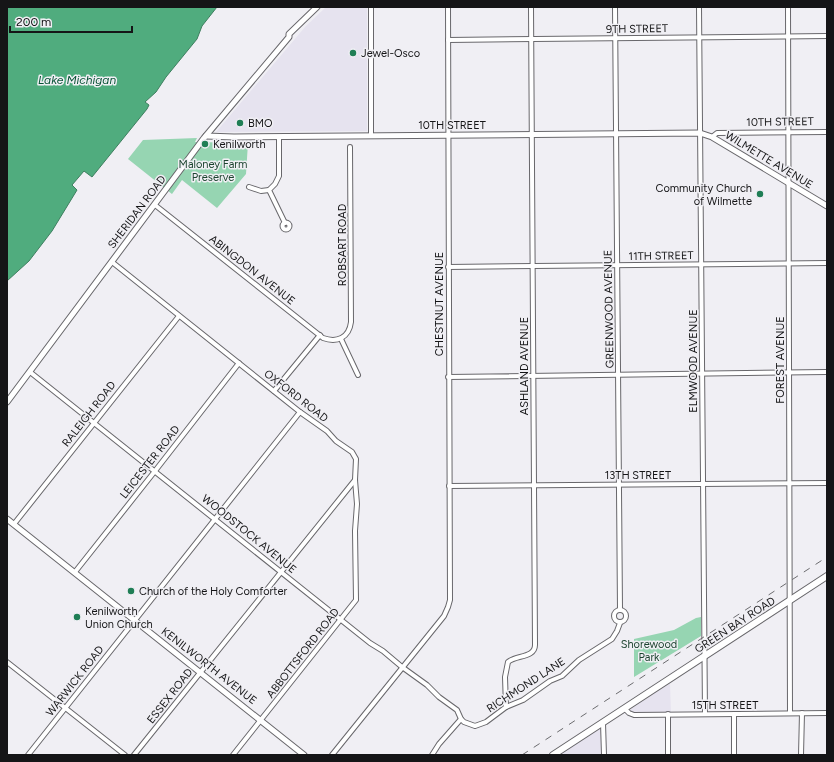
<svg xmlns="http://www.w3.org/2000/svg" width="834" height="762" viewBox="0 0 834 762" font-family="Figtree,sans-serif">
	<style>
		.built { fill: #e6e3ef }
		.green { fill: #96d5b2 }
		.water { fill: #50ac7e; stroke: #3e7f5f }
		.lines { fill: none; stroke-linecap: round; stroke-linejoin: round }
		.minor-casing { stroke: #68676b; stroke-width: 6 }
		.tertiary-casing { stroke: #68676b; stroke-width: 7 }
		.secondary-casing { stroke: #68676b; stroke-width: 8 }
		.minor { stroke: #fff; stroke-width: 4 }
		.tertiary { stroke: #fff; stroke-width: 5 }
		.secondary { stroke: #fff; stroke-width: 6 }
		.rail { stroke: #6c6c6f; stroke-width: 1; stroke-dasharray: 7 7; stroke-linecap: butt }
		.poi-dot { fill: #1f7e55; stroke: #f0eff4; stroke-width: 1.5 }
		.labels { text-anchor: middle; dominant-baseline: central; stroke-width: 3; stroke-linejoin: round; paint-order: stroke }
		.street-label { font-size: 11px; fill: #151517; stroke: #f0eff4 }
		.poi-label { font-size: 11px; fill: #151517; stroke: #f0eff4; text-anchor: start }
		.park-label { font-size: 11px; fill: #1d4430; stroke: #f0eff4 }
		.water-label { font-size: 12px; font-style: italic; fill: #065234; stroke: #f0eff4 }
	</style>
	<rect width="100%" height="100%" fill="#f0eff4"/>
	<!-- built -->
	<g class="built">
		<path d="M 326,7 L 367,7 L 367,131 L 216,132 L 305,27 Z"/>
		<path d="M 670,683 L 671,713 L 634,714 L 628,711 Z"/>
		<path d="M 602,727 L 602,755 L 559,755 Z"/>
	</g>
	<!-- green -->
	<g class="green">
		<path d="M 197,138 L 195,142 L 248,143 L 246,174 L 217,208 L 182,180 L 172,194 L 128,159 L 143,140 Z"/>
		<path d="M 701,617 L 701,636 L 634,677 L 634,639 L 674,630 L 696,618 Z"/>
	</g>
	<!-- water -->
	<path class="water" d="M 7,7 L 217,7 L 202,26 L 197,39 L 166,77 L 156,92 L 145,102 L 149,105 L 147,109 L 92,177 L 84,171 L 72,185 L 77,190 L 52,231 L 29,261 L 7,281 Z"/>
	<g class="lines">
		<!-- minor casing -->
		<g class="minor-casing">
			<g id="minor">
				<path d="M 615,7 L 620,610"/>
				<path d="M 699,7 L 705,714"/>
				<path d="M 788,7 L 790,713"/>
				<path d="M 448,40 L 827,36"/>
				<path d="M 371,136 L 371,7"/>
				<path d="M 279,137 L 279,176 L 275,184 L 269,190 L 285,223"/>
				<path d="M 712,137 L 717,133 L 827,132"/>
				<path d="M 249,187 L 261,191 L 269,190"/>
				<path d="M 155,205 L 323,338 C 337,343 349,338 351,322 L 350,147"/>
				<circle cx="286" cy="226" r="3.5"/>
				<path d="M 112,262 L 300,412 L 327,431 L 336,441 L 352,452 L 356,459 L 355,480 L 357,504 L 355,531 L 356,600 L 233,755"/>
				<path d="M 448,267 L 827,263"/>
				<path d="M 341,339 L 358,375"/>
				<path d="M 30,372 L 370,643 L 383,651 L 402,667 L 427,685 L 439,697 L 457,710 L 461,719 L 464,722 L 475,726 L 486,722 L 506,707 L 523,700 L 550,681 L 562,676 L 579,660 L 612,639 L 617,631 L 620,623"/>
				<path d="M 448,377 L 827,372"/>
				<path d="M 274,391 L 320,335"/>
				<path d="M 449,486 L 827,483"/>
				<path d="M 14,524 L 179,316"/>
				<path d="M 75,572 L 155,471 L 239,363"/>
				<circle cx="620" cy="616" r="6"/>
				<path d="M 7,662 L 125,755"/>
				<path d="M 506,707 L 505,677 L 508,662 C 516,655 535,658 535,645 L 531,7"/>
				<path d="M 625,709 L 629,713 L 634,715 L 827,713"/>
				<path d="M 668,714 L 668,755"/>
				<path d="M 734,714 L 734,755"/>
				<path d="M 603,723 L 604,755"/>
				<path d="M 28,755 L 300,412"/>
				<path d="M 134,755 L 355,480"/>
				<path d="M 332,755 L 444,616 L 448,607 L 450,600 L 448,7"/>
				<path d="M 432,755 L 439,744 L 461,719"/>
				<path d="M 801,755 L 802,713"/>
			</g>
		</g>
		<!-- tertiary casing -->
		<g class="tertiary-casing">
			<g id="tertiary">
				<path d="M 206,136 L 234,137 L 700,133 L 712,137 L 827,206"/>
				<path d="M 7,402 L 204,138 L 289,37 L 289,34 L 317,7"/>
				<path d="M 7,519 L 304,755"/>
			</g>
		</g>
		<!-- secondary casing -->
		<g class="secondary-casing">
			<path id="secondary" d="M 553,755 L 827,576"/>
		</g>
		<!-- minor -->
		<use href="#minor" class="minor"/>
		<!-- tertiary -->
		<use href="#tertiary" class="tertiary"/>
		<!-- secondary -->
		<use href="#secondary" class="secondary"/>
		<!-- rail -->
		<path class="rail" d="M 522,755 L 827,557"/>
	</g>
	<!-- markers -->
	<g class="poi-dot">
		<circle cx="353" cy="53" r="4"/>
		<circle cx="240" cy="123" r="4"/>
		<circle cx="205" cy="144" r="4"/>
		<circle cx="760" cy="194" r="4"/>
		<circle cx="131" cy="591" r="4"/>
		<circle cx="77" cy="617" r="4"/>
	</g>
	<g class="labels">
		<!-- street labels -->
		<g class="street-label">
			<text transform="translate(637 29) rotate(-1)">9TH STREET</text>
			<text transform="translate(780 122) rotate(-1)">10TH STREET</text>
			<text x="452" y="125">10TH STREET</text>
			<text transform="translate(769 160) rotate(31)">WILMETTE AVENUE</text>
			<text transform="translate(137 212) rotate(-53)">SHERIDAN ROAD</text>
			<text transform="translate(342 245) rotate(-90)">ROBSART ROAD</text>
			<text transform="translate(661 256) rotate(-1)">11TH STREET</text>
			<text transform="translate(252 270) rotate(38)">ABINGDON AVENUE</text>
			<text transform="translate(439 304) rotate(-90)">CHESTNUT AVENUE</text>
			<text transform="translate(609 309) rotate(-91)">GREENWOOD AVENUE</text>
			<text transform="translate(780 360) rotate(-90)">FOREST AVENUE</text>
			<text transform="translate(693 361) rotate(-90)">ELMWOOD AVENUE</text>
			<text transform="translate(524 366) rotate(-90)">ASHLAND AVENUE</text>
			<text transform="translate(296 396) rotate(38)">OXFORD ROAD</text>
			<text transform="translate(89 414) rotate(-52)">RALEIGH ROAD</text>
			<text transform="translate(150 462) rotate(-52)">LEICESTER ROAD</text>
			<text x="638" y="475">13TH STREET</text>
			<text transform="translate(249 534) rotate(39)">WOODSTOCK AVENUE</text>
			<text transform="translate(735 625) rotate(-33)">GREEN BAY ROAD</text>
			<text transform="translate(303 653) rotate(-52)">ABBOTTSFORD ROAD</text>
			<text transform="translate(209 666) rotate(38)">KENILWORTH AVENUE</text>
			<text transform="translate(75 681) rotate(-52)">WARWICK ROAD</text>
			<text transform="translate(526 685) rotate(-33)">RICHMOND LANE</text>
			<text transform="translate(170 696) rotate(-52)">ESSEX ROAD</text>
			<text x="725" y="705">15TH STREET</text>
		</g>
		<!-- poi labels -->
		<g class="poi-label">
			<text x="361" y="53">Jewel-Osco</text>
			<text x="248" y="123">BMO</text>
			<text x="213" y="144">Kenilworth</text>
			<text x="752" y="188" text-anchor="end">Community Church<tspan x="752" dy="13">of Wilmette</tspan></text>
			<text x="139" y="591">Church of the Holy Comforter</text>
			<text x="85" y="611">Kenilworth<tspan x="85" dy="13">Union Church</tspan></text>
		</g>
		<!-- park labels -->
		<g class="park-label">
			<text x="213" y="164">Maloney Farm<tspan x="213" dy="13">Preserve</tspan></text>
			<text x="649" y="644">Shorewood<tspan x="649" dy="13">Park</tspan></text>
		</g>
		<!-- water labels -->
		<g class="water-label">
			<text x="77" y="80">Lake Michigan</text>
		</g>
	</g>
	<!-- border -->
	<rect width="834" height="762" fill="none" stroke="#151517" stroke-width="16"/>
	<!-- scale -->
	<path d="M10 26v6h122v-6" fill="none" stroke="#151517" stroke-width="2"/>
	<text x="16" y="26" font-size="12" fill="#151517" stroke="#f0eff4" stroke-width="3" paint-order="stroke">200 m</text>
</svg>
